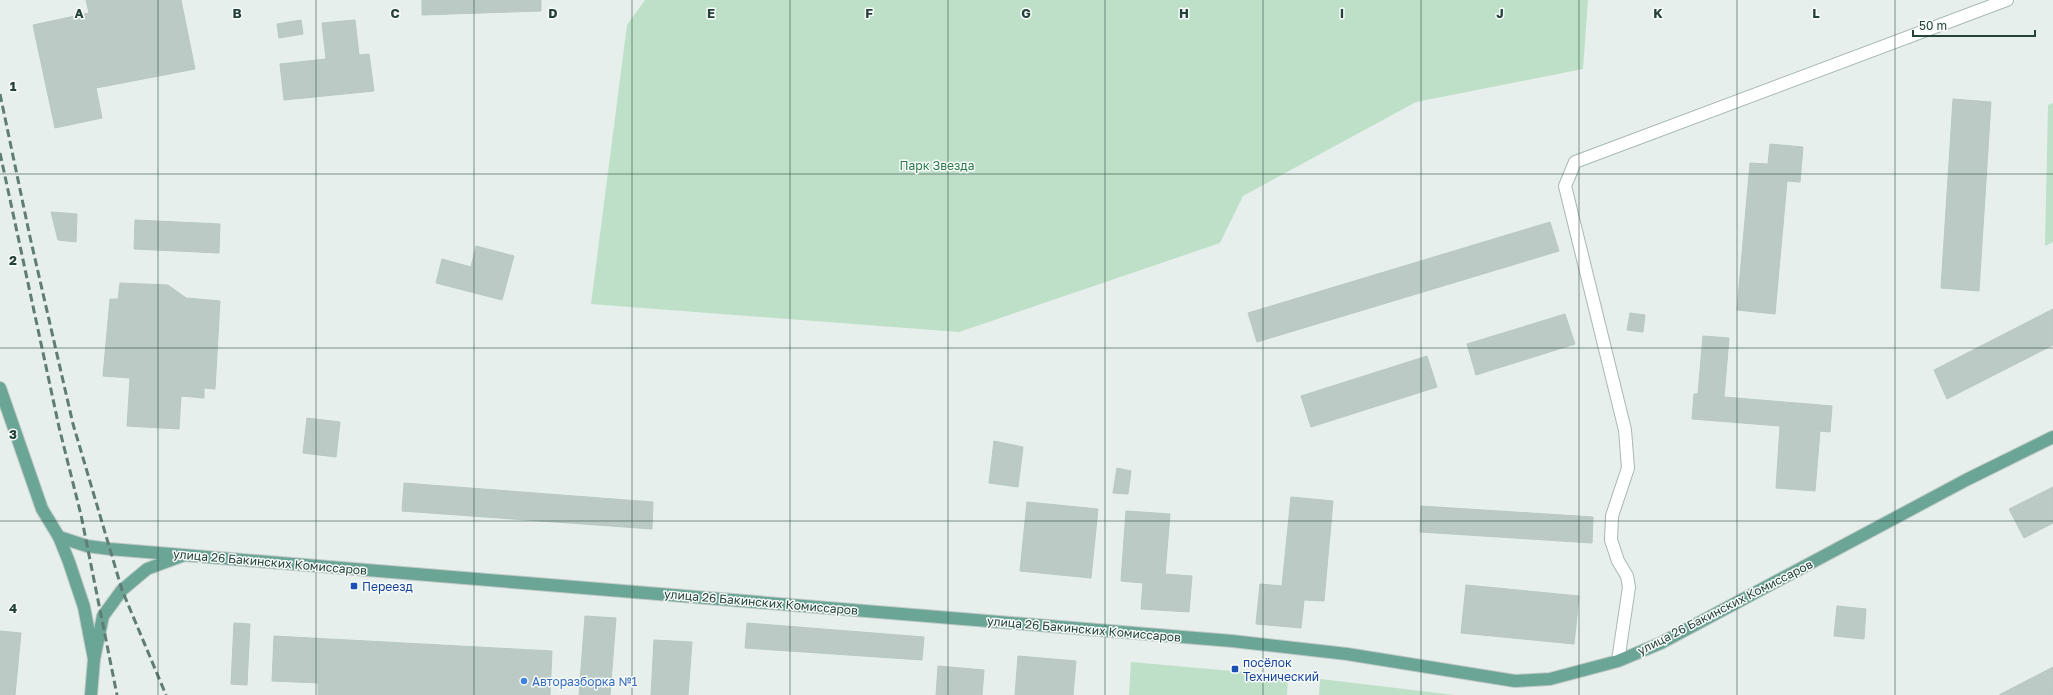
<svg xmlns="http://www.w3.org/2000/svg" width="2053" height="695" viewBox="0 0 2053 695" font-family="'Golos Text',sans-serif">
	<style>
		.green { fill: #bfe0c8 }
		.building { fill: #bbcac4; stroke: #b8c9c2 }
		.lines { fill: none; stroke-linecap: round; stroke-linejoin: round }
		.minor-casing { stroke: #a8b8b2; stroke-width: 14 }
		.major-casing { stroke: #c2cac8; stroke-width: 14 }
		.minor { stroke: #fff; stroke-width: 12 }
		.major { stroke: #6aa596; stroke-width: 12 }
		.rail { stroke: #5f7d75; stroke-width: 3; stroke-dasharray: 8 4; stroke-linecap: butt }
		.grid { fill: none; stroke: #24423a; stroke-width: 1; stroke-opacity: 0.55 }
		.transit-dot { fill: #1a4fb4; stroke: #f7fbf9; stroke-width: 1.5 }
		.shop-dot { fill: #3f7fe0; stroke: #f7fbf9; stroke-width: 1.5 }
		.labels { text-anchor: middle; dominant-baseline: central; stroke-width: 3; stroke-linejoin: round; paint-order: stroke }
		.park-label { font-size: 12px; fill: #2d7a4b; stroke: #f7fbf9 }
		.street-label { font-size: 12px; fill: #24423a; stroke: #f7fbf9 }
		.transit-label { font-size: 12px; fill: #164399; stroke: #f7fbf9; text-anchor: start }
		.shop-label { font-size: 12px; fill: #366cbe; stroke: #f7fbf9; text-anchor: start }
		.grid-label { font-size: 13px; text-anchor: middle; font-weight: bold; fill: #24423a; stroke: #f7fbf9; stroke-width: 3; stroke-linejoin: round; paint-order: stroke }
	</style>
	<rect width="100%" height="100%" fill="#e6efeb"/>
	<!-- green -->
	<g class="green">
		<path d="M 645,0 L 1588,0 L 1583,69 L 1416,102 L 1243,196 L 1220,243 L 959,332 L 591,304 L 627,25 Z"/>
		<path d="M 2053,103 L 2053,242 L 2045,246 L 2048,105 Z"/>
		<path d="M 1131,662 L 1288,676 L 1287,695 L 1129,695 Z"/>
		<path d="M 1320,679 L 1455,695 L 1319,695 Z"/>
	</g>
	<!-- building -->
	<g class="building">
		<path d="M 86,0 L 181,0 L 195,69 L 96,88 L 102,118 L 55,128 L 33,25 L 89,13 Z"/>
		<path d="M 422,0 L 541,0 L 541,11 L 422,15 Z"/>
		<path d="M 301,20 L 303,34 L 279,38 L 277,24 Z"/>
		<path d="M 355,20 L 359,55 L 369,54 L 374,91 L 284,100 L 280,64 L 326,59 L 322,23 Z"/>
		<path d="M 1953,99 L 1991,102 L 1979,291 L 1941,288 Z"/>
		<path d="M 1770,144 L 1803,147 L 1800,182 L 1787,181 L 1775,314 L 1737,310 L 1750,163 L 1768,164 Z"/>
		<path d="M 51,212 L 77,214 L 76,242 L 58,240 Z"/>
		<path d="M 135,220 L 220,224 L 219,253 L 134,249 Z"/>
		<path d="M 1550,222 L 1559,251 L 1257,342 L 1248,313 Z"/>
		<path d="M 476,246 L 514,256 L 502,300 L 436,283 L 442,259 L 471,267 Z"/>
		<path d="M 120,283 L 168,285 L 186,298 L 220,301 L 215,389 L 204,388 L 204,398 L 181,396 L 179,429 L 127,426 L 130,378 L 103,376 L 110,299 L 118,299 Z"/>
		<path d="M 2053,309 L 2053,345 L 1947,399 L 1934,370 Z"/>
		<path d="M 1630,313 L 1645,315 L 1643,332 L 1627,330 Z"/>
		<path d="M 1565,314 L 1575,344 L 1476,375 L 1467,344 Z"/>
		<path d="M 1703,336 L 1729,338 L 1724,397 L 1832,406 L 1830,432 L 1820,431 L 1815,491 L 1776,488 L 1780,426 L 1692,419 L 1694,394 L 1698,394 Z"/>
		<path d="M 1427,356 L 1437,387 L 1311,427 L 1301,396 Z"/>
		<path d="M 307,418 L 340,422 L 336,457 L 303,453 Z"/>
		<path d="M 994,441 L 1023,447 L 1018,487 L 989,483 Z"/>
		<path d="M 1117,468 L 1131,471 L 1128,494 L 1113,493 Z"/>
		<path d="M 404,483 L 653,502 L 652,529 L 402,511 Z"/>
		<path d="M 2053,487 L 2053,523 L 2024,538 L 2009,509 Z"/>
		<path d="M 1291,497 L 1333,501 L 1324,601 L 1304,600 L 1301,628 L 1256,624 L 1260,584 L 1282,586 Z"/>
		<path d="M 1027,502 L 1098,509 L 1091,578 L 1020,571 Z"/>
		<path d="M 1421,506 L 1593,517 L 1592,543 L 1420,532 Z"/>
		<path d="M 1126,511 L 1170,514 L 1165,574 L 1192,576 L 1189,612 L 1141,609 L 1143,583 L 1121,581 Z"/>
		<path d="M 1466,585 L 1579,596 L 1574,644 L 1461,633 Z"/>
		<path d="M 1837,606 L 1866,609 L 1864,639 L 1834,636 Z"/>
		<path d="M 585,616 L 616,618 L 610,695 L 579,695 Z"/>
		<path d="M 234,623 L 250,624 L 247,685 L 231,684 Z"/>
		<path d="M 747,623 L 924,637 L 922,660 L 745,648 Z"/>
		<path d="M 0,631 L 21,633 L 15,695 L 0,695 Z"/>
		<path d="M 274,636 L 552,651 L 550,695 L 318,695 L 318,683 L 272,681 Z"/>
		<path d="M 654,640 L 692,642 L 688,695 L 651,695 Z"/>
		<path d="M 1018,656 L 1076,661 L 1073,695 L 1015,695 Z"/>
		<path d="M 938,666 L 984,670 L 982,695 L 936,695 Z"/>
		<path d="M 2053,667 L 2053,695 L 1999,695 Z"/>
	</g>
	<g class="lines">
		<!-- minor casing -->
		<g class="minor-casing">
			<path id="minor" d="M 1618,661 L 1629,587 L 1627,576 L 1618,561 L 1611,540 L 1612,516 L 1628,468 L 1625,430 L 1565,186 L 1575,162 L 2007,0"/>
		</g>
		<!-- major casing -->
		<g class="major-casing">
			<g id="major">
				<path d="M 0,388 L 42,509 L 59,537 L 69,562 L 84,607 L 94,659"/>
				<path d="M 59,537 L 87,546 L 110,549 L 1232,641 L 1347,654 L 1515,681 L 1550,679 L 1618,661 L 1661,643 L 1966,480 L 2053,437"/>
				<path d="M 91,695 L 94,659 L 103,616 L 122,590 L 147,569 L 182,556"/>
			</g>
		</g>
		<!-- minor -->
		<use href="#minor" class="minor"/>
		<!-- major -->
		<use href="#major" class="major"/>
		<!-- rail -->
		<g class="rail">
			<path d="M 0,94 L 30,237 L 73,424 L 122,590 L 166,695"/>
			<path d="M 0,153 L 59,427 L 81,515 L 117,695"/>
		</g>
	</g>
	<!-- grid -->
	<path class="grid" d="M 158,0 L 158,695M 316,0 L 316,695M 474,0 L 474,695M 632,0 L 632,695M 790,0 L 790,695M 948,0 L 948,695M 1105,0 L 1105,695M 1263,0 L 1263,695M 1421,0 L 1421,695M 1579,0 L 1579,695M 1737,0 L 1737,695M 1895,0 L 1895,695M 0,174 L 2053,174M 0,348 L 2053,348M 0,521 L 2053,521"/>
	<!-- markers -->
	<g class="transit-dot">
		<rect x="350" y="582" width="8" height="8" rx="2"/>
		<rect x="1231" y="665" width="8" height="8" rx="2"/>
	</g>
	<circle class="shop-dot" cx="524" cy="681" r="4"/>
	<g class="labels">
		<!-- park labels -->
		<g class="park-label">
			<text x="937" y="165">Парк Звезда</text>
		</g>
		<!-- street labels -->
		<g class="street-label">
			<text transform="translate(270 562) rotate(5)">улица 26 Бакинских Комиссаров</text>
			<text transform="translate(761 602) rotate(5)">улица 26 Бакинских Комиссаров</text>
			<text transform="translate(1725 607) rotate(-27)">улица 26 Бакинских Комиссаров</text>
			<text transform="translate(1084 629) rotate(5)">улица 26 Бакинских Комиссаров</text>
		</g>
		<!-- transit labels -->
		<g class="transit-label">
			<text x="362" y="586">Переезд</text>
			<text x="1243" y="662">посёлок<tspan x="1243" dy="14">Технический</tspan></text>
		</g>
		<!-- shop labels -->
		<g class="shop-label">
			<text x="532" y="681">Авторазборка №1</text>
		</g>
	</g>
	<g class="grid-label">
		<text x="79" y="18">A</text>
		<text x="237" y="18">B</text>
		<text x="395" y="18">C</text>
		<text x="553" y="18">D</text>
		<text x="711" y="18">E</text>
		<text x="869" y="18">F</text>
		<text x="1026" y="18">G</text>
		<text x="1184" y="18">H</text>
		<text x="1342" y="18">I</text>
		<text x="1500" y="18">J</text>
		<text x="1658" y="18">K</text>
		<text x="1816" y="18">L</text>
		<text x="13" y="91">1</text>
		<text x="13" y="265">2</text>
		<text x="13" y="439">3</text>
		<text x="13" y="613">4</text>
	</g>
	<!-- scale -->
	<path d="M1913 30v6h122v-6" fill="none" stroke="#24423a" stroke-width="2"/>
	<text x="1919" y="30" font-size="12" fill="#24423a" stroke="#f7fbf9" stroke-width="3" paint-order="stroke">50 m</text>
</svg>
